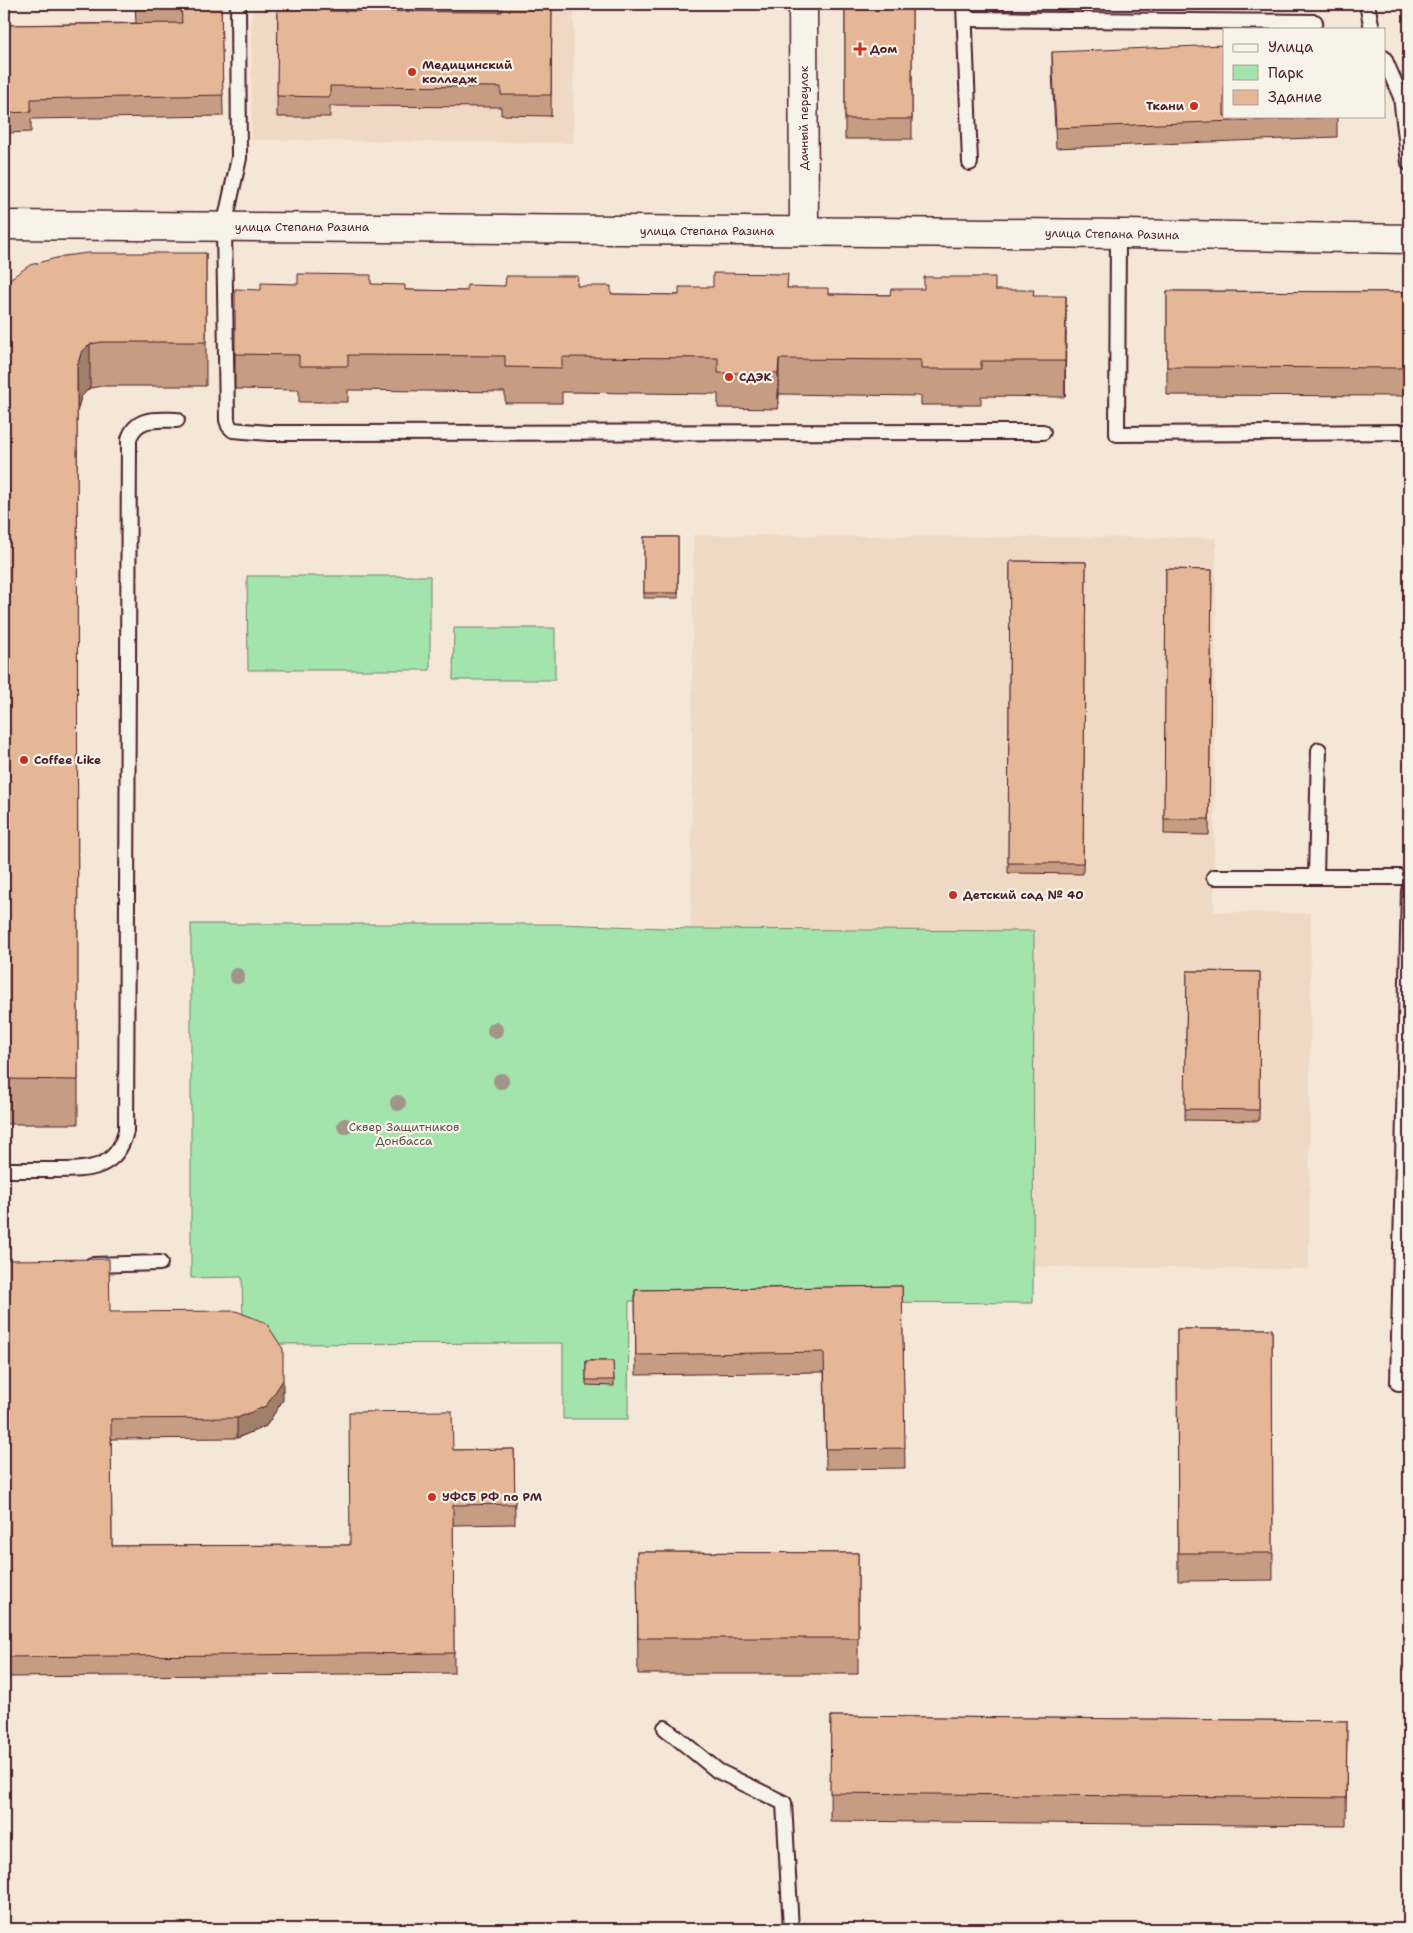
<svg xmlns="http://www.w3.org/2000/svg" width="1413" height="1933" viewBox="0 0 1413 1933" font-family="'Shantell Sans',sans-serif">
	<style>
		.built { fill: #f0d9c4 }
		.green { fill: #a3e3ac; stroke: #76816c }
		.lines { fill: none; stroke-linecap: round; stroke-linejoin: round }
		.service-casing { stroke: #4a1f2b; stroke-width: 18 }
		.minor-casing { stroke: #4a1f2b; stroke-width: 31 }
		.service { stroke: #f7f3e8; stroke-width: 14 }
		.minor { stroke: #f7f3e8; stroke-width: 28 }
		.tree { fill: #a3948a }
		.wall { fill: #c69d82; stroke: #4a1f2b }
		.shaded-wall { fill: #a1806a; stroke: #4a1f2b }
		.building { fill: #e6b797; stroke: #4a1f2b }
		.poi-dot { fill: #c8321e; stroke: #f7f3e8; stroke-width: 2 }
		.labels { text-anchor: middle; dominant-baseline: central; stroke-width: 4.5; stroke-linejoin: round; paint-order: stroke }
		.poi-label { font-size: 12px; font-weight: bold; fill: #4a1f2b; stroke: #f7f3e8; text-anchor: start }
		.street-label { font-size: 12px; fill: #4a1f2b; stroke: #f7f3e8 }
		.park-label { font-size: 12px; fill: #60504b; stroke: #f7f3e8 }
	</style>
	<rect width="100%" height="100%" fill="#f4e7d8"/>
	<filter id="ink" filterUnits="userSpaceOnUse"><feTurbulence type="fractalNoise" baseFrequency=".02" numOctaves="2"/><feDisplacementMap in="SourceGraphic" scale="10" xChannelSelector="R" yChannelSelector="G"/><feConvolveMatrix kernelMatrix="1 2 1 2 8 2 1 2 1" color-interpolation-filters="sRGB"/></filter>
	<g filter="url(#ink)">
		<!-- built -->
		<g class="built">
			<path d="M 252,4 L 574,4 L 573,143 L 251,140 Z"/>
			<path d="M 693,535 L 1216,538 L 1214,912 L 1311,913 L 1309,1269 L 1033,1267 L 1034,931 L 691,929 Z"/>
		</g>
		<!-- green -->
		<g class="green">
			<path d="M 247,576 L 430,576 L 430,670 L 248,670 Z"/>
			<path d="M 454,628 L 555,628 L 555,680 L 453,680 Z"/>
			<path d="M 191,924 L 559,924 L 691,929 L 1034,931 L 1033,1303 L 629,1301 L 628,1419 L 563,1419 L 563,1343 L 276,1344 L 243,1324 L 242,1277 L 191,1278 Z"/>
		</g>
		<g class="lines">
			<!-- service casing -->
			<g class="service-casing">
				<g id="service">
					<path d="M 238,4 L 239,158 L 224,227 L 227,420 L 229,426 L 233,430 L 269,433 L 1043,432"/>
					<path d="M 964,4 L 970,163"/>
					<path d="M 1367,4 L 1372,29"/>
					<path d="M 965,19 L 1315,22"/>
					<path d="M 1384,58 L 1401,97 L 1409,163"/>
					<path d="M 1118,234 L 1117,434 L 1409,432"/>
					<path d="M 1214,877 L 1409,877"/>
					<path d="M 1316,877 L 1319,750"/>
					<path d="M 1409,890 L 1398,1383 L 1409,1382"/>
					<path d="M 4,1170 C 20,1170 37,1170 54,1170 C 88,1170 117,1170 126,1131 L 129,439 C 136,416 158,420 177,420"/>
					<path d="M 92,1265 L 160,1263"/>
					<path d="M 665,1728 L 718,1771 L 784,1803 L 791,1929"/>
				</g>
			</g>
			<!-- minor casing -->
			<g class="minor-casing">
				<g id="minor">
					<path d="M 803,4 L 804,231"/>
					<path d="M 4,225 L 1125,234 L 1409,239"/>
				</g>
			</g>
			<!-- service -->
			<use href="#service" class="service"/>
			<!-- minor -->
			<use href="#minor" class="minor"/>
		</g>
		<!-- trees -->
		<g class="tree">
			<circle cx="237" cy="976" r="8"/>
			<circle cx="495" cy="1030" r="8"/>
			<circle cx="501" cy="1081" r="8"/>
			<circle cx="398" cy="1103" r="8"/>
			<circle cx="345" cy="1126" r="8"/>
		</g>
		<!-- wall -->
		<g class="wall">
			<path d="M 135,4 L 221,4 L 223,116 L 31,119 L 31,132 L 4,133 L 4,25 L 136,23 Z"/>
			<path d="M 278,4 L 329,11 L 502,12 L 552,4 L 551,116 L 501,115 L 501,107 L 330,106 L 330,117 L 277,117 Z"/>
			<rect x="845" y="4" width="67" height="135"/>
			<path d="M 1052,52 L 1337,116 L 1337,137 L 1056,148 L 1052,72 Z"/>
			<path d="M 206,253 L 206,386 L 102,386 L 90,388 L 81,397 L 77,411 L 78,1124 L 4,1124 L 4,286 Z"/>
			<path d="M 371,284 L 405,290 L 467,291 L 578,286 L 611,294 L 679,295 L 788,288 L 828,294 L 890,295 L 995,290 L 1034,296 L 1066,332 L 1065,397 L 981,396 L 981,405 L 921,405 L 921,396 L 779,394 L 778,409 L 718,408 L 718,394 L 562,392 L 562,403 L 505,403 L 505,392 L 348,390 L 348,402 L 299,402 L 299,390 L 235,389 L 235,354 L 261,290 Z"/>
			<path d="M 1167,291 L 1409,292 L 1409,396 L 1167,395 Z"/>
			<rect x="644" y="537" width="34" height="61"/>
			<path d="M 1010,561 L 1086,562 L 1083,874 L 1008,873 Z"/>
			<path d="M 1166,569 L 1212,570 L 1209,835 L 1164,834 Z"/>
			<path d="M 1187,971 L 1260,972 L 1259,1121 L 1185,1120 Z"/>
			<path d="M 4,1260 L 110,1312 L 283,1400 L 266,1426 L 237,1438 L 111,1439 L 112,1546 L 350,1545 L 453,1450 L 514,1449 L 515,1524 L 453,1525 L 454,1673 L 4,1677 Z"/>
			<path d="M 902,1286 L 905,1468 L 826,1469 L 824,1372 L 636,1375 L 635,1290 Z"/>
			<path d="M 1177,1329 L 1272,1329 L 1273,1580 L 1178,1581 Z"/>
			<path d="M 586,1361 L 613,1361 L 614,1386 L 586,1385 Z"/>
			<path d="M 637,1552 L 858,1553 L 858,1674 L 638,1674 Z"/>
			<path d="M 831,1716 L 1347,1721 L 1346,1826 L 830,1821 Z"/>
		</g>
		<!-- shaded-wall -->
		<g class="shaded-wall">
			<path d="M 1066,296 L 1066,332 L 1065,397 L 1065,361 Z"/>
			<path d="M 90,344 L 90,388 L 81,397 L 77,412 L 77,367 L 81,353 Z"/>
			<path d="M 779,359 L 779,394 L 778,409 L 778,373 Z"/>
			<path d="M 283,1380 L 283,1400 L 266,1426 L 237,1438 L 237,1418 Z"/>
		</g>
		<!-- building -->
		<g class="building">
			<path d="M 181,4 L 221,4 L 223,95 L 31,99 L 31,112 L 4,113 L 4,25 L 182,23 Z"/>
			<path d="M 278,4 L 329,4 L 329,11 L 502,12 L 502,4 L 552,4 L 551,95 L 501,95 L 501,87 L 330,86 L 330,97 L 277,96 Z"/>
			<rect x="845" y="4" width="67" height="115"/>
			<path d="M 1224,45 L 1224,116 L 1337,116 L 1337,117 L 1056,128 L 1052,52 Z"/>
			<path d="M 88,253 L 206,253 L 206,342 L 102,342 L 90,344 L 81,353 L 77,367 L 78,1080 L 4,1079 L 4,286 L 11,278 L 30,265 L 64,256 Z"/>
			<path d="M 713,273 L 788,274 L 787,288 L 828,288 L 828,294 L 890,295 L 891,289 L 924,289 L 924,277 L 995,277 L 995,290 L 1034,290 L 1033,296 L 1066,296 L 1065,361 L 981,361 L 981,369 L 921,369 L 921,360 L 779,359 L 778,373 L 718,373 L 718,358 L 562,357 L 562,368 L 505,367 L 505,356 L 348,355 L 348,366 L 299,366 L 299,355 L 235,354 L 235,289 L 261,290 L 261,283 L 298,284 L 298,274 L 371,275 L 371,284 L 405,285 L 405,290 L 467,291 L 467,285 L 505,286 L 506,276 L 578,276 L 577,286 L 611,286 L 611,294 L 679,295 L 679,287 L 713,287 Z"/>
			<path d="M 1167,291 L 1409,292 L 1409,368 L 1167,367 Z"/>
			<rect x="644" y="537" width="34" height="56"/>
			<path d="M 1010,561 L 1086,562 L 1083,863 L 1008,863 Z"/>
			<path d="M 1166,569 L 1212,570 L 1209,819 L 1164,819 Z"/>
			<path d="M 1187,971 L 1260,972 L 1259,1110 L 1185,1109 Z"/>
			<path d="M 109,1259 L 110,1312 L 236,1311 L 266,1323 L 283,1349 L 283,1380 L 266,1406 L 237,1418 L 111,1419 L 112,1546 L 350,1545 L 349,1412 L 452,1411 L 453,1450 L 514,1449 L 515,1504 L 453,1505 L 454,1653 L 4,1657 L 4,1260 Z"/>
			<path d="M 902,1286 L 905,1448 L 826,1449 L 824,1352 L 636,1355 L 635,1290 Z"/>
			<path d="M 1177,1329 L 1272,1329 L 1273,1553 L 1178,1553 Z"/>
			<path d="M 586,1361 L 613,1361 L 614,1380 L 586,1380 Z"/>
			<path d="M 637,1552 L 858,1553 L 858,1638 L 638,1638 Z"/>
			<path d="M 831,1716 L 1347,1721 L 1346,1798 L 830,1793 Z"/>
		</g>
	</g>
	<!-- markers -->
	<g class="poi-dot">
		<path d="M857.5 41.5h5v5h5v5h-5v5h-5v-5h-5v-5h5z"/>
		<circle cx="412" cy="72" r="5"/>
		<circle cx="1194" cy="106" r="5"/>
		<circle cx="729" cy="377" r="5"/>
		<circle cx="24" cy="760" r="5"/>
		<circle cx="953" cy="895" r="5"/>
		<circle cx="432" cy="1497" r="5"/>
	</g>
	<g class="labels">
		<!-- poi labels -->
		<g class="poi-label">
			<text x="870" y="49">Дом</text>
			<text x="422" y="65">Медицинский<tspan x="422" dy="14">колледж</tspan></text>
			<text x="1184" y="106" text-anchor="end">Ткани</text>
			<text x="739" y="377">СДЭК</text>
			<text x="34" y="760">Coffee Like</text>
			<text x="963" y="895">Детский сад № 40</text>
			<text x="442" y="1497">УФСБ РФ по РМ</text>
		</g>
		<!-- street labels -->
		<g class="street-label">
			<text transform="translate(804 118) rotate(-90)">Дачный переулок</text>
			<text x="302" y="227">улица Степана Разина</text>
			<text x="707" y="231">улица Степана Разина</text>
			<text transform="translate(1112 234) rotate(1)">улица Степана Разина</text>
		</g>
		<!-- park labels -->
		<g class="park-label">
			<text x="404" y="1127">Сквер Защитников<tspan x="404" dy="14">Донбасса</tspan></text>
		</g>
	</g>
	<!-- margin -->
	<rect width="1413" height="1933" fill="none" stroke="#f7f3e8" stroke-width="20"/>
	<rect x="10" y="10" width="1393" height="1913" fill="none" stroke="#4a1f2b" stroke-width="2" filter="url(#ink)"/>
	<!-- legend -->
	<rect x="1223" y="28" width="162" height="90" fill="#f7f3e8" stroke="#b29e9c"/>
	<rect x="1233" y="44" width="25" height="8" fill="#f7f3e8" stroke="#b29e9c"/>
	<text x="1268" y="52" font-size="15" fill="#4a1f2b">Улица</text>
	<rect x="1233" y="65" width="25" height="15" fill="#a3e3ac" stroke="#b29e9c"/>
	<text x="1268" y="78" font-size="15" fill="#4a1f2b">Парк</text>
	<rect x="1233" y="90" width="25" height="15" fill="#e6b797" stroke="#b29e9c"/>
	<text x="1268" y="102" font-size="15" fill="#4a1f2b">Здание</text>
</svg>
